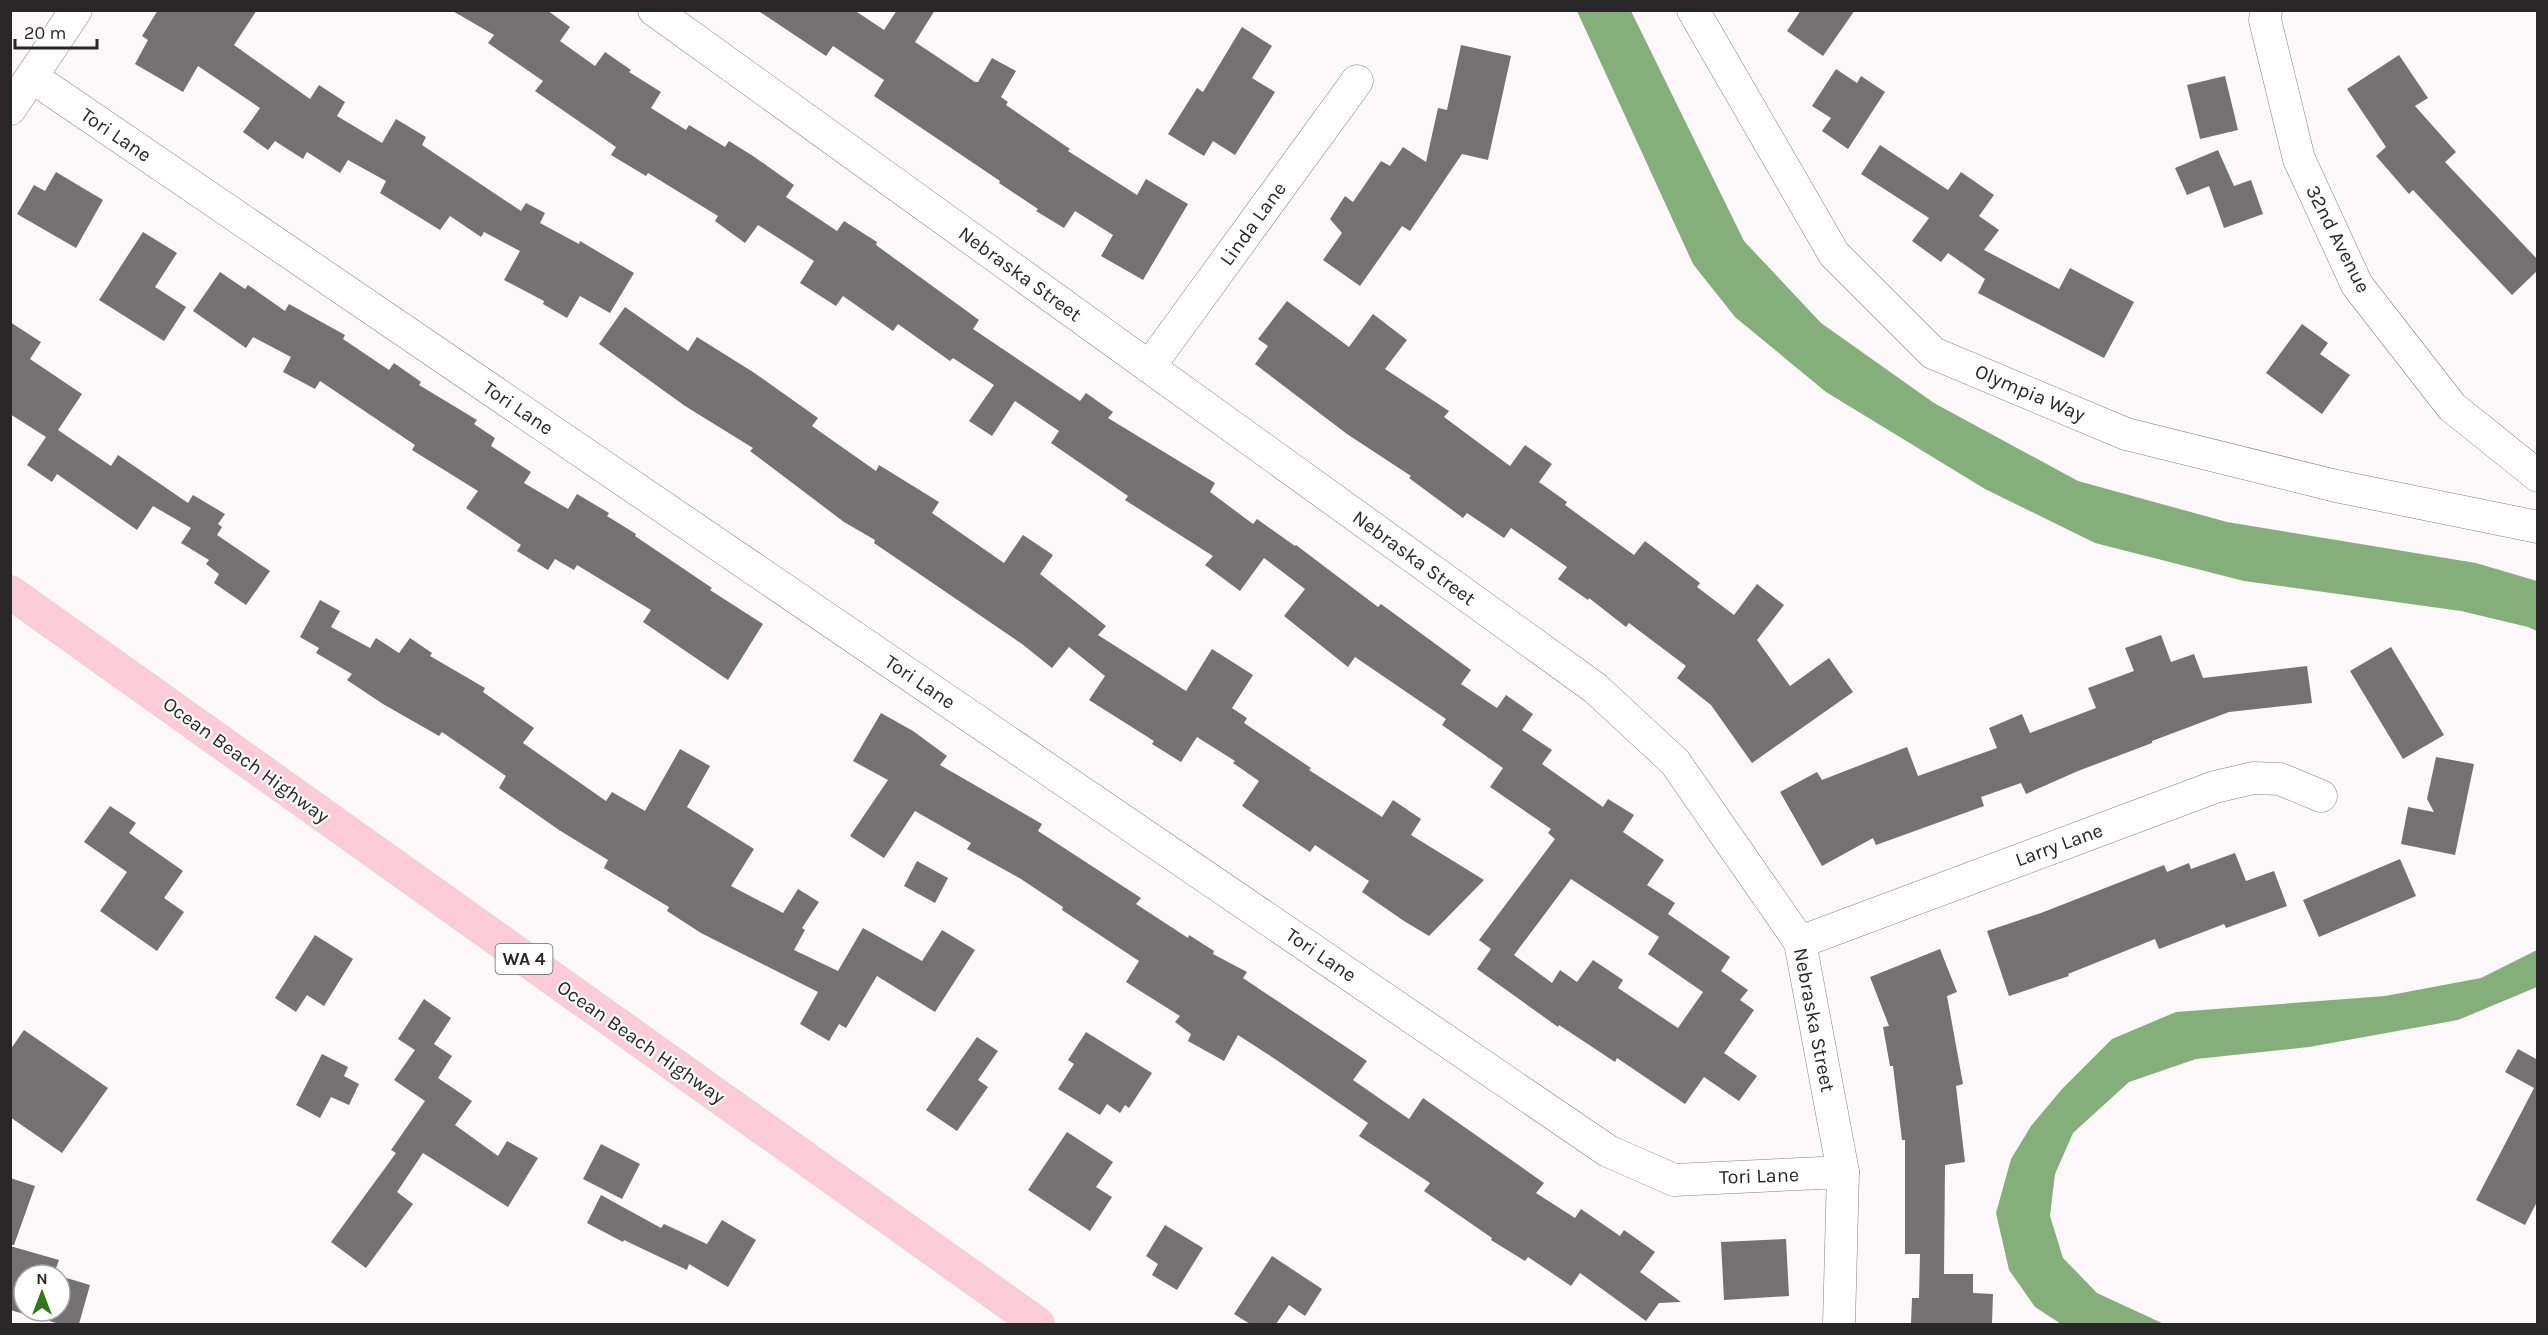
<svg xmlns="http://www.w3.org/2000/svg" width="2548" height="1335" viewBox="0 0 2548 1335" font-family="Karla,sans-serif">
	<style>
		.water { fill: #85af7a }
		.building { fill: #747172; fill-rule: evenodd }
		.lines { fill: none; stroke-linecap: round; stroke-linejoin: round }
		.street-casing { stroke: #848181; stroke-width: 33 }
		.primary-casing { stroke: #d4d4d4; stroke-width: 34 }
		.street { stroke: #fff; stroke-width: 32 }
		.primary { stroke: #fccbda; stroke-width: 33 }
		.labels { text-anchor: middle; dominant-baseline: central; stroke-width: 4.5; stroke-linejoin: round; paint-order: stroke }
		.shield { fill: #fff; stroke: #686768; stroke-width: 1.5 }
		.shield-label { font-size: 18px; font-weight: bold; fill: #282627 }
		.street-label { font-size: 20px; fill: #282627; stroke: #fff }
	</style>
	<rect width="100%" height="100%" fill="#fcf8f9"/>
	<!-- water -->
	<g class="water">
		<path d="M 1577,11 L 1631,11 L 1744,241 L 1821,323 L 1934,403 L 2078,481 L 2227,522 L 2476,563 L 2537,581 L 2537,631 L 2528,627 L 2461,611 L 2244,581 L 2095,543 L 1985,489 L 1826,392 L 1735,317 L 1693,264 Z"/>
		<path d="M 2537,950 L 2537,987 L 2458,1020 L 2309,1047 L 2196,1059 L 2129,1082 L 2073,1133 L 2055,1174 L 2050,1216 L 2063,1258 L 2097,1293 L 2164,1324 L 2061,1324 L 2035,1307 L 2009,1270 L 1996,1213 L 2011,1159 L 2031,1126 L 2062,1089 L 2112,1039 L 2176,1012 L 2385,996 L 2481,978 Z"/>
	</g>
	<!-- building -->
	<g class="building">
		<path d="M 158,10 L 257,10 L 234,45 L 310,99 L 319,85 L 345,102 L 337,116 L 382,143 L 396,119 L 426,137 L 422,145 L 521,211 L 526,203 L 545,213 L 540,223 L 579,244 L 580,241 L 634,273 L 610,313 L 580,296 L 567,318 L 543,304 L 544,301 L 504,280 L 520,251 L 484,232 L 481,237 L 450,216 L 440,230 L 380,193 L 386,181 L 348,160 L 340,173 L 307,152 L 303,159 L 275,141 L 268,150 L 243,132 L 260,108 L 198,66 L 183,92 L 135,64 L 148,40 L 142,36 Z"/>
		<path d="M 451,10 L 547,10 L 570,27 L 560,41 L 595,66 L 605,52 L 631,70 L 629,72 L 661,92 L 651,108 L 686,130 L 689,125 L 725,147 L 729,141 L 753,156 L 794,185 L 786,197 L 837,231 L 844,221 L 877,242 L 876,245 L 979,320 L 973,329 L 1080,401 L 1086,393 L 1113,412 L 1108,418 L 1215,483 L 1210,492 L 1253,524 L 1257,519 L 1295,546 L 1296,545 L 1378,607 L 1381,604 L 1471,670 L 1461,684 L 1497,708 L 1506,695 L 1533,714 L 1522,730 L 1552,750 L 1542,764 L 1603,807 L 1608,799 L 1634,815 L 1623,832 L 1664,860 L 1647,885 L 1675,903 L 1668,914 L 1730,957 L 1721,971 L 1748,990 L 1740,1000 L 1754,1010 L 1724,1053 L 1757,1076 L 1739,1101 L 1704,1077 L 1685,1104 L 1617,1058 L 1615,1062 L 1559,1025 L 1558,1027 L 1477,969 L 1491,949 L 1479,940 L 1555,839 L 1548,833 L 1551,829 L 1490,787 L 1503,768 L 1442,725 L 1446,719 L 1355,657 L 1348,667 L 1284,616 L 1305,589 L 1264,558 L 1240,591 L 1205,565 L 1213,556 L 1125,500 L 1128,496 L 1051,443 L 1059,431 L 1015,401 L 992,436 L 969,421 L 994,385 L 953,358 L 950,361 L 898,324 L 893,331 L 843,296 L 836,306 L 800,283 L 814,261 L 758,225 L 745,243 L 715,221 L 718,216 L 648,173 L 646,176 L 611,155 L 616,147 L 535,91 L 543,81 L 488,43 L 494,35 ZM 1571,879 L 1659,937 L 1648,954 L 1703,992 L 1678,1028 L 1618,988 L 1623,980 L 1593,960 L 1577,982 L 1560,970 L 1552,983 L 1514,955 Z"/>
		<path d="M 757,10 L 854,10 L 884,30 L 897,10 L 935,10 L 915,42 L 975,82 L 978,82 L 992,58 L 1016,71 L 1001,97 L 1008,102 L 1006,105 L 1070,149 L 1068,151 L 1137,195 L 1146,179 L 1188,204 L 1143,280 L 1101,256 L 1113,235 L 1075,211 L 1064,228 L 1036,211 L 1038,209 L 999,183 L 1000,181 L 874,96 L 884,80 L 833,46 L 826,56 Z"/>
		<path d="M 1801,10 L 1855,10 L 1823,56 L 1787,31 Z"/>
		<path d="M 1242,27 L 1272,46 L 1252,78 L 1275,92 L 1235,155 L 1213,141 L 1204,156 L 1168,134 L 1197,88 L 1203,92 Z"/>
		<path d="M 1461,45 L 1511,56 L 1488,160 L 1462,154 L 1410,231 L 1402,226 L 1360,286 L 1323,260 L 1342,233 L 1330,219 L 1345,196 L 1353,202 L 1381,161 L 1390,166 L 1403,147 L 1426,162 L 1438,108 L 1447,110 Z"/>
		<path d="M 2399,55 L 2428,98 L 2415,106 L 2456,152 L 2445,162 L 2538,260 L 2538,270 L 2512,295 L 2413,190 L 2409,194 L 2376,156 L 2386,147 L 2347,89 Z"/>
		<path d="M 1836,69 L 1857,83 L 1861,76 L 1885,92 L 1848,149 L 1822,131 L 1831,118 L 1812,106 Z"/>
		<path d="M 2225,76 L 2238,130 L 2200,139 L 2187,85 Z"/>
		<path d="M 1880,145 L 1948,190 L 1961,172 L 1994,195 L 1979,216 L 1999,230 L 1984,250 L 2059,289 L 2070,268 L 2134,302 L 2104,358 L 1978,293 L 1985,279 L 1948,253 L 1941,262 L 1912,241 L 1929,218 L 1861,174 Z"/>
		<path d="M 2218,150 L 2234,186 L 2251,180 L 2263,214 L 2224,228 L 2209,186 L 2187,195 L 2175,168 Z"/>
		<path d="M 56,172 L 103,200 L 76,248 L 17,214 L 34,185 L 45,191 Z"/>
		<path d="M 143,232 L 177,253 L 155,287 L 186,307 L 164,341 L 99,300 Z"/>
		<path d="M 220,272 L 245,289 L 248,285 L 285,311 L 289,304 L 345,335 L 343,339 L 389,370 L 394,363 L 421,382 L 419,385 L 477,420 L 474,424 L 495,438 L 491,446 L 531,472 L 524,483 L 568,509 L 577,494 L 609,513 L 607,516 L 636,534 L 635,536 L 712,588 L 710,590 L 763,624 L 728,680 L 643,622 L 651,610 L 577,565 L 574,570 L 555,559 L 548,570 L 517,551 L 521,545 L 466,508 L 478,491 L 412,450 L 415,445 L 320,381 L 315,389 L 283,372 L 291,357 L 253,337 L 246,348 L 193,311 Z"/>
		<path d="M 1287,301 L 1349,347 L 1373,314 L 1407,340 L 1385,369 L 1449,411 L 1444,417 L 1510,466 L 1525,445 L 1552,464 L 1539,482 L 1567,502 L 1565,505 L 1634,555 L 1645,541 L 1700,583 L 1697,587 L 1734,615 L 1757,584 L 1784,605 L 1757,640 L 1790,686 L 1829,658 L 1853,692 L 1752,763 L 1711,705 L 1677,678 L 1686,666 L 1629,623 L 1626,627 L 1589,598 L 1588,600 L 1558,579 L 1567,567 L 1511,528 L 1504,538 L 1467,513 L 1463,518 L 1409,478 L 1411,476 L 1347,434 L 1255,364 L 1268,346 L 1258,339 Z"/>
		<path d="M 625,307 L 688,351 L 697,337 L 753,372 L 818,418 L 812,426 L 876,471 L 879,465 L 939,502 L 932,513 L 1004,563 L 1023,535 L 1053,555 L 1040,574 L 1106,626 L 1098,635 L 1186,691 L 1212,649 L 1253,675 L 1232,708 L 1247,718 L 1244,723 L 1311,768 L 1309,770 L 1382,817 L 1393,800 L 1421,819 L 1411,835 L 1484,880 L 1429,936 L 1404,921 L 1362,892 L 1369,881 L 1315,845 L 1310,852 L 1242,806 L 1259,781 L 1233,763 L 1235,761 L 1197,737 L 1181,762 L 1152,744 L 1154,741 L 1089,700 L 1105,676 L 1069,647 L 1052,668 L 1022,644 L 874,543 L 875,540 L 844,522 L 750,451 L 753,448 L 685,406 L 599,344 Z"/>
		<path d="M 10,322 L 41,342 L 30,359 L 82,394 L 58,430 L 111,466 L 118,455 L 188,503 L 193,495 L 225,514 L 218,524 L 222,527 L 217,535 L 270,571 L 246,605 L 214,583 L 219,574 L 206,564 L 209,560 L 181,543 L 191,528 L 153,506 L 137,530 L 57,474 L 52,482 L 27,465 L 46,437 L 10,414 Z"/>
		<path d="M 2302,324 L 2328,343 L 2320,354 L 2350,375 L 2322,414 L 2266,373 Z"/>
		<path d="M 320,600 L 340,611 L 331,627 L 370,648 L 376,638 L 399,653 L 410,638 L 432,653 L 430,656 L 485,688 L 483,692 L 534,728 L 523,743 L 606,801 L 612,792 L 645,811 L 680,749 L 710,766 L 687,807 L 754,849 L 731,886 L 783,913 L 798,889 L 819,902 L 802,928 L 805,930 L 794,950 L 838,971 L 863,928 L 922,961 L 942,930 L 975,950 L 935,1012 L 877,976 L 846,1028 L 839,1024 L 829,1041 L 800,1024 L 818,992 L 701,933 L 667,911 L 669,907 L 604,868 L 608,860 L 559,830 L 499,788 L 506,776 L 442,732 L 439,736 L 383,704 L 347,680 L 352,674 L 316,653 L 319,648 L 300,637 Z"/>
		<path d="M 2161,635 L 2171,662 L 2194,654 L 2203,678 L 2307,666 L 2312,703 L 2229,712 L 2152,741 L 2152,743 L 2078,771 L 2026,794 L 2021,783 L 1981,797 L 1984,806 L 1876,845 L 1873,838 L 1822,866 L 1780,792 L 1817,772 L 1822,780 L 1907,747 L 1918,776 L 1997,748 L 1989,728 L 2022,714 L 2030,733 L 2096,708 L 2088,688 L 2134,671 L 2125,648 Z"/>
		<path d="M 2391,647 L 2444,735 L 2403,759 L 2350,671 Z"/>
		<path d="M 881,713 L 913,731 L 947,756 L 940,765 L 1042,824 L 1038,831 L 1141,898 L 1136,904 L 1188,938 L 1189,935 L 1214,951 L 1213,954 L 1247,972 L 1243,978 L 1367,1061 L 1353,1080 L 1409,1119 L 1423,1098 L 1544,1183 L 1536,1193 L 1575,1218 L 1581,1209 L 1620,1236 L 1624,1230 L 1655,1252 L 1640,1272 L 1681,1302 L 1659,1303 L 1646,1321 L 1580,1273 L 1571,1286 L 1528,1257 L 1525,1261 L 1491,1240 L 1492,1238 L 1424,1191 L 1430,1183 L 1359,1136 L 1368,1123 L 1278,1061 L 1238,1035 L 1224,1061 L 1188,1041 L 1191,1034 L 1175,1022 L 1180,1016 L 1126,982 L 1139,961 L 1062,910 L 1063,907 L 1021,879 L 967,849 L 971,843 L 915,811 L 884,858 L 850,836 L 888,780 L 853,761 Z"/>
		<path d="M 2436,757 L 2474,764 L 2455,855 L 2401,844 L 2408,807 L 2434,812 L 2427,799 Z"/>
		<path d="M 110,806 L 136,823 L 129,833 L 183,871 L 164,898 L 184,912 L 157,951 L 100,911 L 127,872 L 84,842 Z"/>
		<path d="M 2235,853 L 2246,881 L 2274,871 L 2287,906 L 2226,928 L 2224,924 L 2159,949 L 2155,939 L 2068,974 L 2069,976 L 2009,996 L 1987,931 L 2041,913 L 2164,865 L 2167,872 L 2189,863 L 2191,869 Z"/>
		<path d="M 2400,859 L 2416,896 L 2319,937 L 2303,900 Z"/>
		<path d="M 917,861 L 948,878 L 935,903 L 904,886 Z"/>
		<path d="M 315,935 L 353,959 L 324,1006 L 307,995 L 296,1012 L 275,998 Z"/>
		<path d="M 1940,949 L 1957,992 L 1947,996 L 1963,1084 L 1956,1086 L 1965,1162 L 1945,1165 L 1944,1274 L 1973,1274 L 1973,1293 L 1993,1294 L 1992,1323 L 1911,1324 L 1912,1298 L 1919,1298 L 1920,1254 L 1905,1254 L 1905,1140 L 1902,1140 L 1893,1066 L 1890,1066 L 1883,1027 L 1889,1026 L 1870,977 Z"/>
		<path d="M 424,999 L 451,1018 L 434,1044 L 452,1056 L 438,1078 L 472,1101 L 455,1125 L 498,1156 L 507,1141 L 538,1158 L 508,1207 L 423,1153 L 397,1192 L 413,1204 L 366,1268 L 331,1242 L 396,1153 L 391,1150 L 425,1101 L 394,1080 L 415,1050 L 398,1039 Z"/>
		<path d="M 24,1030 L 108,1088 L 62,1153 L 10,1117 L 10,1050 Z"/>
		<path d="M 1086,1032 L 1152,1073 L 1129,1108 L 1125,1105 L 1120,1113 L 1107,1104 L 1100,1115 L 1058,1089 L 1074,1064 L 1068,1060 Z"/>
		<path d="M 977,1037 L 998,1051 L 978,1080 L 988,1087 L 957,1131 L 926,1110 Z"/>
		<path d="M 2518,1049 L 2538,1060 L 2538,1200 L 2525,1225 L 2476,1200 L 2534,1088 L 2505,1072 Z"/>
		<path d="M 322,1054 L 348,1067 L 344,1076 L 359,1084 L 349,1105 L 331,1097 L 320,1118 L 296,1105 Z"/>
		<path d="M 1067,1132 L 1113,1162 L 1096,1187 L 1112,1197 L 1090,1231 L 1028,1190 Z"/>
		<path d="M 601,1144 L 640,1164 L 622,1199 L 583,1179 Z"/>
		<path d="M 10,1178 L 35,1186 L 14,1245 L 10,1245 Z"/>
		<path d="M 601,1195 L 661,1228 L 664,1224 L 707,1244 L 722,1220 L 756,1240 L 728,1287 L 689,1264 L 687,1270 L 624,1240 L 623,1242 L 587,1223 Z"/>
		<path d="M 1165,1225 L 1203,1248 L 1177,1290 L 1152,1275 L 1158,1264 L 1146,1256 Z"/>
		<path d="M 1786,1239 L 1789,1296 L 1724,1300 L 1721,1242 Z"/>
		<path d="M 10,1246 L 59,1260 L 54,1274 L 57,1275 L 24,1275 L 24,1311 L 60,1311 L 60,1276 L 90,1285 L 79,1324 L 60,1324 L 10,1310 Z"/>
		<path d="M 1272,1256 L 1322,1289 L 1305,1316 L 1289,1305 L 1276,1324 L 1250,1324 L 1234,1314 Z"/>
	</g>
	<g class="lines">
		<!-- street casing -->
		<g class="street-casing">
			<g id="street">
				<path d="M 654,10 L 1595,688 L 1675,762 L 1800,942 L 1843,1172 L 1839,1324"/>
				<path d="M 1693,10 L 1834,254 L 1933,353 L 2126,434 L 2336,486 L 2538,527"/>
				<path d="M 2266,10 L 2265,20 L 2299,159 L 2357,285 L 2452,407 L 2538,476"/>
				<path d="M 32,77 L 1608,1151 L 1674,1180 L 1843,1172"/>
				<path d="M 10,109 L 76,10"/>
				<path d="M 1149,367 L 1357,81"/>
				<path d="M 1800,942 L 2215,787 L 2253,778 L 2280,779 L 2321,796"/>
			</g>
		</g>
		<!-- primary casing -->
		<g class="primary-casing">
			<path id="primary" d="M 10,592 L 1038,1324"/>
		</g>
		<!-- street -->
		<use href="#street" class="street"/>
		<!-- primary -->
		<use href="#primary" class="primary"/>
	</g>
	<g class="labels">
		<!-- shield labels -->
		<rect class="shield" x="495.5" y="944" width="57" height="30" rx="4.5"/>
		<g class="shield-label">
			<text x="524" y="959">WA 4</text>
		</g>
		<!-- street labels -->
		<g class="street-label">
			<text transform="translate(116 135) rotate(34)">Tori Lane</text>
			<text transform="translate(1253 224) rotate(-54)">Linda Lane</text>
			<text transform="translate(2338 239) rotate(63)">32nd Avenue</text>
			<text transform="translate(1020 274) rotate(36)">Nebraska Street</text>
			<text transform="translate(2030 393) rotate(23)">Olympia Way</text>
			<text transform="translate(518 408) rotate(34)">Tori Lane</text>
			<text transform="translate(1414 558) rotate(36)">Nebraska Street</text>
			<text transform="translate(920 682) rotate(34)">Tori Lane</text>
			<text transform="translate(246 760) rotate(36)">Ocean Beach Highway</text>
			<text transform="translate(2059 845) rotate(-20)">Larry Lane</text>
			<text transform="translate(1321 955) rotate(34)">Tori Lane</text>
			<text transform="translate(1814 1020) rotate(79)">Nebraska Street</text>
			<text transform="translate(641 1042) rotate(35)">Ocean Beach Highway</text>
			<text transform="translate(1759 1176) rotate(-2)">Tori Lane</text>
		</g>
	</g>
	<!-- border -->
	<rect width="2548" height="1335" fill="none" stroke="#282627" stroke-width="24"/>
	<!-- north arrow -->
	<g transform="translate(42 1293)"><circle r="28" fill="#ffffff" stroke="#a9a8a9" stroke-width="1.5"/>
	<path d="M0-4.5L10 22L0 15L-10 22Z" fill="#317719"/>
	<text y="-9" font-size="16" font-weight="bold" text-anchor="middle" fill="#282627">N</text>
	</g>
	<!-- scale -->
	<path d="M15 39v9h82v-9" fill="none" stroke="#282627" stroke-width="3"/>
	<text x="24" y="39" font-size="18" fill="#282627" stroke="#ffffff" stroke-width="4.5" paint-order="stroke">20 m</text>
</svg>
